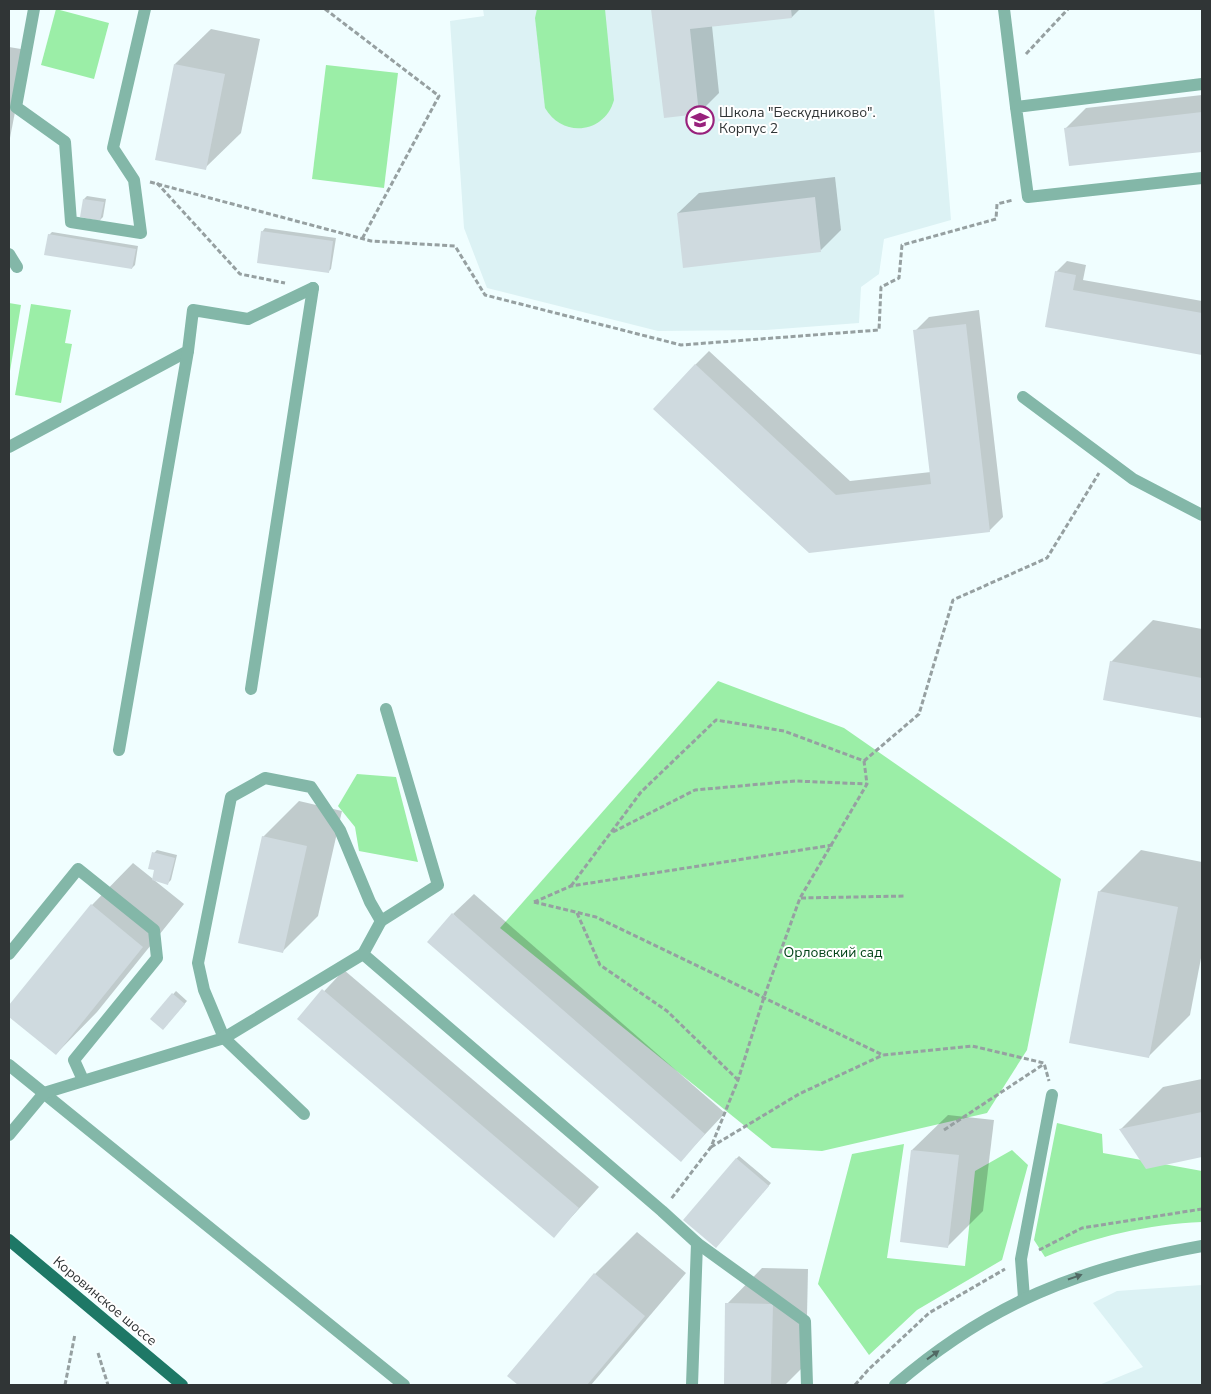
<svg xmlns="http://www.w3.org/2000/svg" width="1211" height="1394" viewBox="0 0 1211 1394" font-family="'Nunito Sans',sans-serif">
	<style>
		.built { fill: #dcf2f4 }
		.green { fill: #9beea7 }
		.shadow { fill: #0003 }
		.building { fill: #cfdadf }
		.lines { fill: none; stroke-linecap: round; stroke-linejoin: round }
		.path { stroke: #96a0a1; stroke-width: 3; stroke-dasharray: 5 2.5; stroke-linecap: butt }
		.minor { stroke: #83b7a8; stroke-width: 12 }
		.major { stroke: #1e7866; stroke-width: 12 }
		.oneway { fill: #516964 }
		.labels { text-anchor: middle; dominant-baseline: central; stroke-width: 4; stroke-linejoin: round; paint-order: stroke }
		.poi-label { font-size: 14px; fill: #303536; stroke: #fff; text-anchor: start }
		.park-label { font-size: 14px; fill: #024418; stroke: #fff }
		.street-label { font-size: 14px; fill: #303536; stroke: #fff }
	</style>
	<rect width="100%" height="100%" fill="#f0feff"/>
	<!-- built -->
	<g class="built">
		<path d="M 483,9 L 934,9 L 951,220 L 884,239 L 879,274 L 861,287 L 859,323 L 766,330 L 658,331 L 487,288 L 464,228 L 450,21 L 484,16 Z"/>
		<path d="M 1202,1285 L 1202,1385 L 1099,1385 L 1143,1367 L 1093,1303 L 1117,1291 Z"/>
	</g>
	<!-- green -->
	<g class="green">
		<path d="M 56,9 L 109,23 L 94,79 L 41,65 Z"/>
		<path d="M 537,9 L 605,9 L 614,100 C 605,133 563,139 545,108 L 535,18 Z"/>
		<path d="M 326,65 L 398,73 L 384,188 L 312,179 Z"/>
		<path d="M 9,303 L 21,305 L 9,377 Z"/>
		<path d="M 31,304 L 71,310 L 65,343 L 72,344 L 61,403 L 15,395 Z"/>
		<path d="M 718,681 L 844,728 L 1061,879 L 1027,1050 L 987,1113 L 822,1151 L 772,1148 L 500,928 Z"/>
		<path d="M 357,774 L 396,777 L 418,862 L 359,851 L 355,827 L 338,806 Z"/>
		<path d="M 1057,1123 L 1102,1134 L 1103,1153 L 1202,1171 L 1202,1222 C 1149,1224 1094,1237 1045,1257 L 1034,1240 Z"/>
		<path d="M 904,1144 L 887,1258 L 965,1266 L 975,1171 L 1012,1150 L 1028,1165 L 1002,1260 L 917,1310 L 869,1355 L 818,1284 L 852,1154 Z"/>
	</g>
	<!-- shadow -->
	<g class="shadow">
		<path d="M 653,9 L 800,9 L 792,17 L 712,26 L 719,93 L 699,113 L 665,117 Z"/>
		<path d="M 211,29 L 260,39 L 241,133 L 205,168 L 175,64 Z"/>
		<path d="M 9,47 L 27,50 L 9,143 Z"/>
		<path d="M 1202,95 L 1202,151 L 1070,165 L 1066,128 L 1086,108 Z"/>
		<path d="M 835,177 L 841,230 L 821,250 L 678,213 L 699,193 Z"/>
		<path d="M 87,196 L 106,199 L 103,217 L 100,220 L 84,199 Z"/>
		<path d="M 265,228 L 336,238 L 331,269 L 328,272 L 262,232 Z"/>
		<path d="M 52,232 L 138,246 L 135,265 L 132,268 L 49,235 Z"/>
		<path d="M 1067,261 L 1086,265 L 1083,280 L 1202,301 L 1202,353 L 1047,326 L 1056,272 Z"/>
		<path d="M 979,310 L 1003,517 L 989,531 L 810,552 L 695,365 L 709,351 L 850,481 L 931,472 L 915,331 L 929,317 Z"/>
		<path d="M 1153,620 L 1202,629 L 1202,717 L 1104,699 L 1111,662 Z"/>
		<path d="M 299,801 L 342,811 L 318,916 L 282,952 L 263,837 Z"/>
		<path d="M 157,850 L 177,855 L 171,880 L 168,883 L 154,880 L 184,904 L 97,1012 L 56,1054 L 9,1016 L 9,1007 L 92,905 L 133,863 L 153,879 L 156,869 L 154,853 Z"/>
		<path d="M 1141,850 L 1202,862 L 1202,953 L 1190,1015 L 1148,1057 L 1099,892 Z"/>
		<path d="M 474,894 L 725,1113 L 681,1160 L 453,914 Z"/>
		<path d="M 344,970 L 599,1187 L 554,1236 L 298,1019 Z"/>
		<path d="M 176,991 L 187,1001 L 163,1029 L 151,1019 Z"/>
		<path d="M 1202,1079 L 1202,1156 L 1146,1167 L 1121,1129 L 1163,1087 Z"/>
		<path d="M 948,1115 L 994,1120 L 983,1211 L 948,1246 L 912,1150 Z"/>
		<path d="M 739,1156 L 771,1183 L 719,1243 L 736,1159 Z"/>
		<path d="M 637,1232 L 686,1273 L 591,1385 L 520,1385 L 509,1376 L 595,1274 Z"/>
		<path d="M 762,1268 L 808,1269 L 806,1364 L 785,1385 L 725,1385 L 727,1304 Z"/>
	</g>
	<!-- building -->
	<g class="building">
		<path d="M 651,9 L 791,9 L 792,18 L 690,29 L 699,114 L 664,118 Z"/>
		<path d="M 174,64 L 225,74 L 206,170 L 155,160 Z"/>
		<path d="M 1202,112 L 1202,152 L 1069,166 L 1064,128 Z"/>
		<path d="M 815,197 L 821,252 L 683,268 L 677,213 Z"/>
		<path d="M 83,199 L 104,202 L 100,221 L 80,217 Z"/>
		<path d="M 261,231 L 333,241 L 329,273 L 257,263 Z"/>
		<path d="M 48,234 L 136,249 L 132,269 L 44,255 Z"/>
		<path d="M 1055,271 L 1076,275 L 1073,290 L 1202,313 L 1202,355 L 1045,327 Z"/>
		<path d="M 966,324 L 990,532 L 809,553 L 653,409 L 695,364 L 836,495 L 931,484 L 913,330 Z"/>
		<path d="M 1110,661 L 1202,678 L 1202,718 L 1103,700 Z"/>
		<path d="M 262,836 L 307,846 L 283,953 L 238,943 Z"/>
		<path d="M 152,852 L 175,858 L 168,885 L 152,880 L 154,870 L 148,869 Z"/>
		<path d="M 1098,891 L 1178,907 L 1149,1058 L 1069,1043 Z"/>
		<path d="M 91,904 L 143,947 L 56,1055 L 9,1017 L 9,1005 Z"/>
		<path d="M 452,913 L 705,1134 L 681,1162 L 427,942 Z"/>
		<path d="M 322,989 L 579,1208 L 554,1238 L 297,1019 Z"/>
		<path d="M 172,993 L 185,1004 L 163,1030 L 150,1019 Z"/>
		<path d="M 1202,1112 L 1202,1157 L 1146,1169 L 1119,1129 Z"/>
		<path d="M 911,1150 L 959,1155 L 948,1248 L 900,1242 Z"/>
		<path d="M 736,1158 L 769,1186 L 716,1248 L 683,1220 Z"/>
		<path d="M 594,1273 L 645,1316 L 587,1385 L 518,1385 L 507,1376 Z"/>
		<path d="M 725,1303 L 773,1304 L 771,1385 L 724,1385 Z"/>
	</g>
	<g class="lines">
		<!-- path -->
		<g class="path">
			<path d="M 325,9 L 439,96 L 362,239"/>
			<path d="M 1026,54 L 1068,9"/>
			<path d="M 150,182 L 371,241 L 455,246 L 485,295 L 681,345 L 879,330 L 881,287 L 899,278 L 902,245 L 996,219 L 997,204 L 1013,200"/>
			<path d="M 157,183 L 240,274 L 285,283"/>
			<path d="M 864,761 L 919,714 L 953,600 L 1047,558 L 1099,473"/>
			<path d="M 613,832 L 695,790 L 795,781 L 867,784"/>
			<path d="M 571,886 L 641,792 L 716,720 L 784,731 L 864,761 L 867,784 L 800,898 L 764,997 L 738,1080 L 711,1147 L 671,1199"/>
			<path d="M 801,898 L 906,896"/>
			<path d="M 534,902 L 596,917 L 883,1055 L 972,1046 L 1044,1063 L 1049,1081"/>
			<path d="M 534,902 L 571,886 L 833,845"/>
			<path d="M 577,913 L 600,965 L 667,1011 L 738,1080"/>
			<path d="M 944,1130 L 1044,1064"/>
			<path d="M 711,1147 L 799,1094 L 883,1055"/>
			<path d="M 1039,1250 L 1082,1228 L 1202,1209"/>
			<path d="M 98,1353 L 108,1385"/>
			<path d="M 65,1385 L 75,1334"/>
			<path d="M 855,1385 L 868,1370 L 929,1313 L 1005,1269"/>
		</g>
		<!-- minor -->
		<g class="minor">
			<path d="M 34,9 L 16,107 L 65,142 L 71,222 L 141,233 L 134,180 L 113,148 L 145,9"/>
			<path d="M 1004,9 L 1016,107"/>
			<path d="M 1202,84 L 1016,107 L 1028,197 L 1202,178"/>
			<path d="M 9,254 L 17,267"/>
			<path d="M 1023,397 L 1133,479 L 1202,515"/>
			<path d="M 9,447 L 188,351 L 193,310 L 248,319 L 313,288"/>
			<path d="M 251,689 L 313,288"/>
			<path d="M 119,750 L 188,351"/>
			<path d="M 9,954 L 78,869 L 154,930 L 157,958 L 74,1060 L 83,1080"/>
			<path d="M 363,954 L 662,1211 L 697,1243 L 692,1385"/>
			<path d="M 9,1065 L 404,1385"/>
			<path d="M 304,1114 L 224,1038 L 204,990 L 198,963 L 231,797 L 265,778 L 311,787 L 340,830 L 370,902 L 381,921"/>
			<path d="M 9,1135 L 44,1093 L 224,1038 L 363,954 L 381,921 L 438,885 L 386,709"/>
			<path d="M 697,1243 L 805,1321 L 807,1385"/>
			<path d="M 1024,1298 L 1021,1259 L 1052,1095"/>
			<path d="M 895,1385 C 990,1303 1079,1268 1202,1246"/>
		</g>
		<!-- major -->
		<path class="major" d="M 9,1240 L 182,1385"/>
	</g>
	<!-- one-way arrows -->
	<defs><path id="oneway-solid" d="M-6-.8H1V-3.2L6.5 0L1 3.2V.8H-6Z" transform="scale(1.25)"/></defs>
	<g class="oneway">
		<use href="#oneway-solid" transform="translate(1075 1277) rotate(-19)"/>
		<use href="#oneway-solid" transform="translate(933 1355) rotate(-36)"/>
	</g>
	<!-- icons -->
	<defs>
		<g id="school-ring" transform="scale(1.4375)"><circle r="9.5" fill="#fff" stroke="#98217c" stroke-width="1.5"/><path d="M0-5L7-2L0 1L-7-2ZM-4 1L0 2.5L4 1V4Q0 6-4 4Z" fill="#98217c"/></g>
	</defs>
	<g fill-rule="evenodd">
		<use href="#school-ring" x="700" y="120"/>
	</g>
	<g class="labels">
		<!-- poi labels -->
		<g class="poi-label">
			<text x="719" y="112">Школа "Бескудниково".<tspan x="719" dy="16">Корпус 2</tspan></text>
		</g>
		<!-- park labels -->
		<g class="park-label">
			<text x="833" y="952">Орловский сад</text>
		</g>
		<!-- street labels -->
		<g class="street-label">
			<text transform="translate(105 1301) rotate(40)">Коровинское шоссе</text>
		</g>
	</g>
	<!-- border -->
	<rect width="1211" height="1394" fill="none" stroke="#303536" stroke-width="20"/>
</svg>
